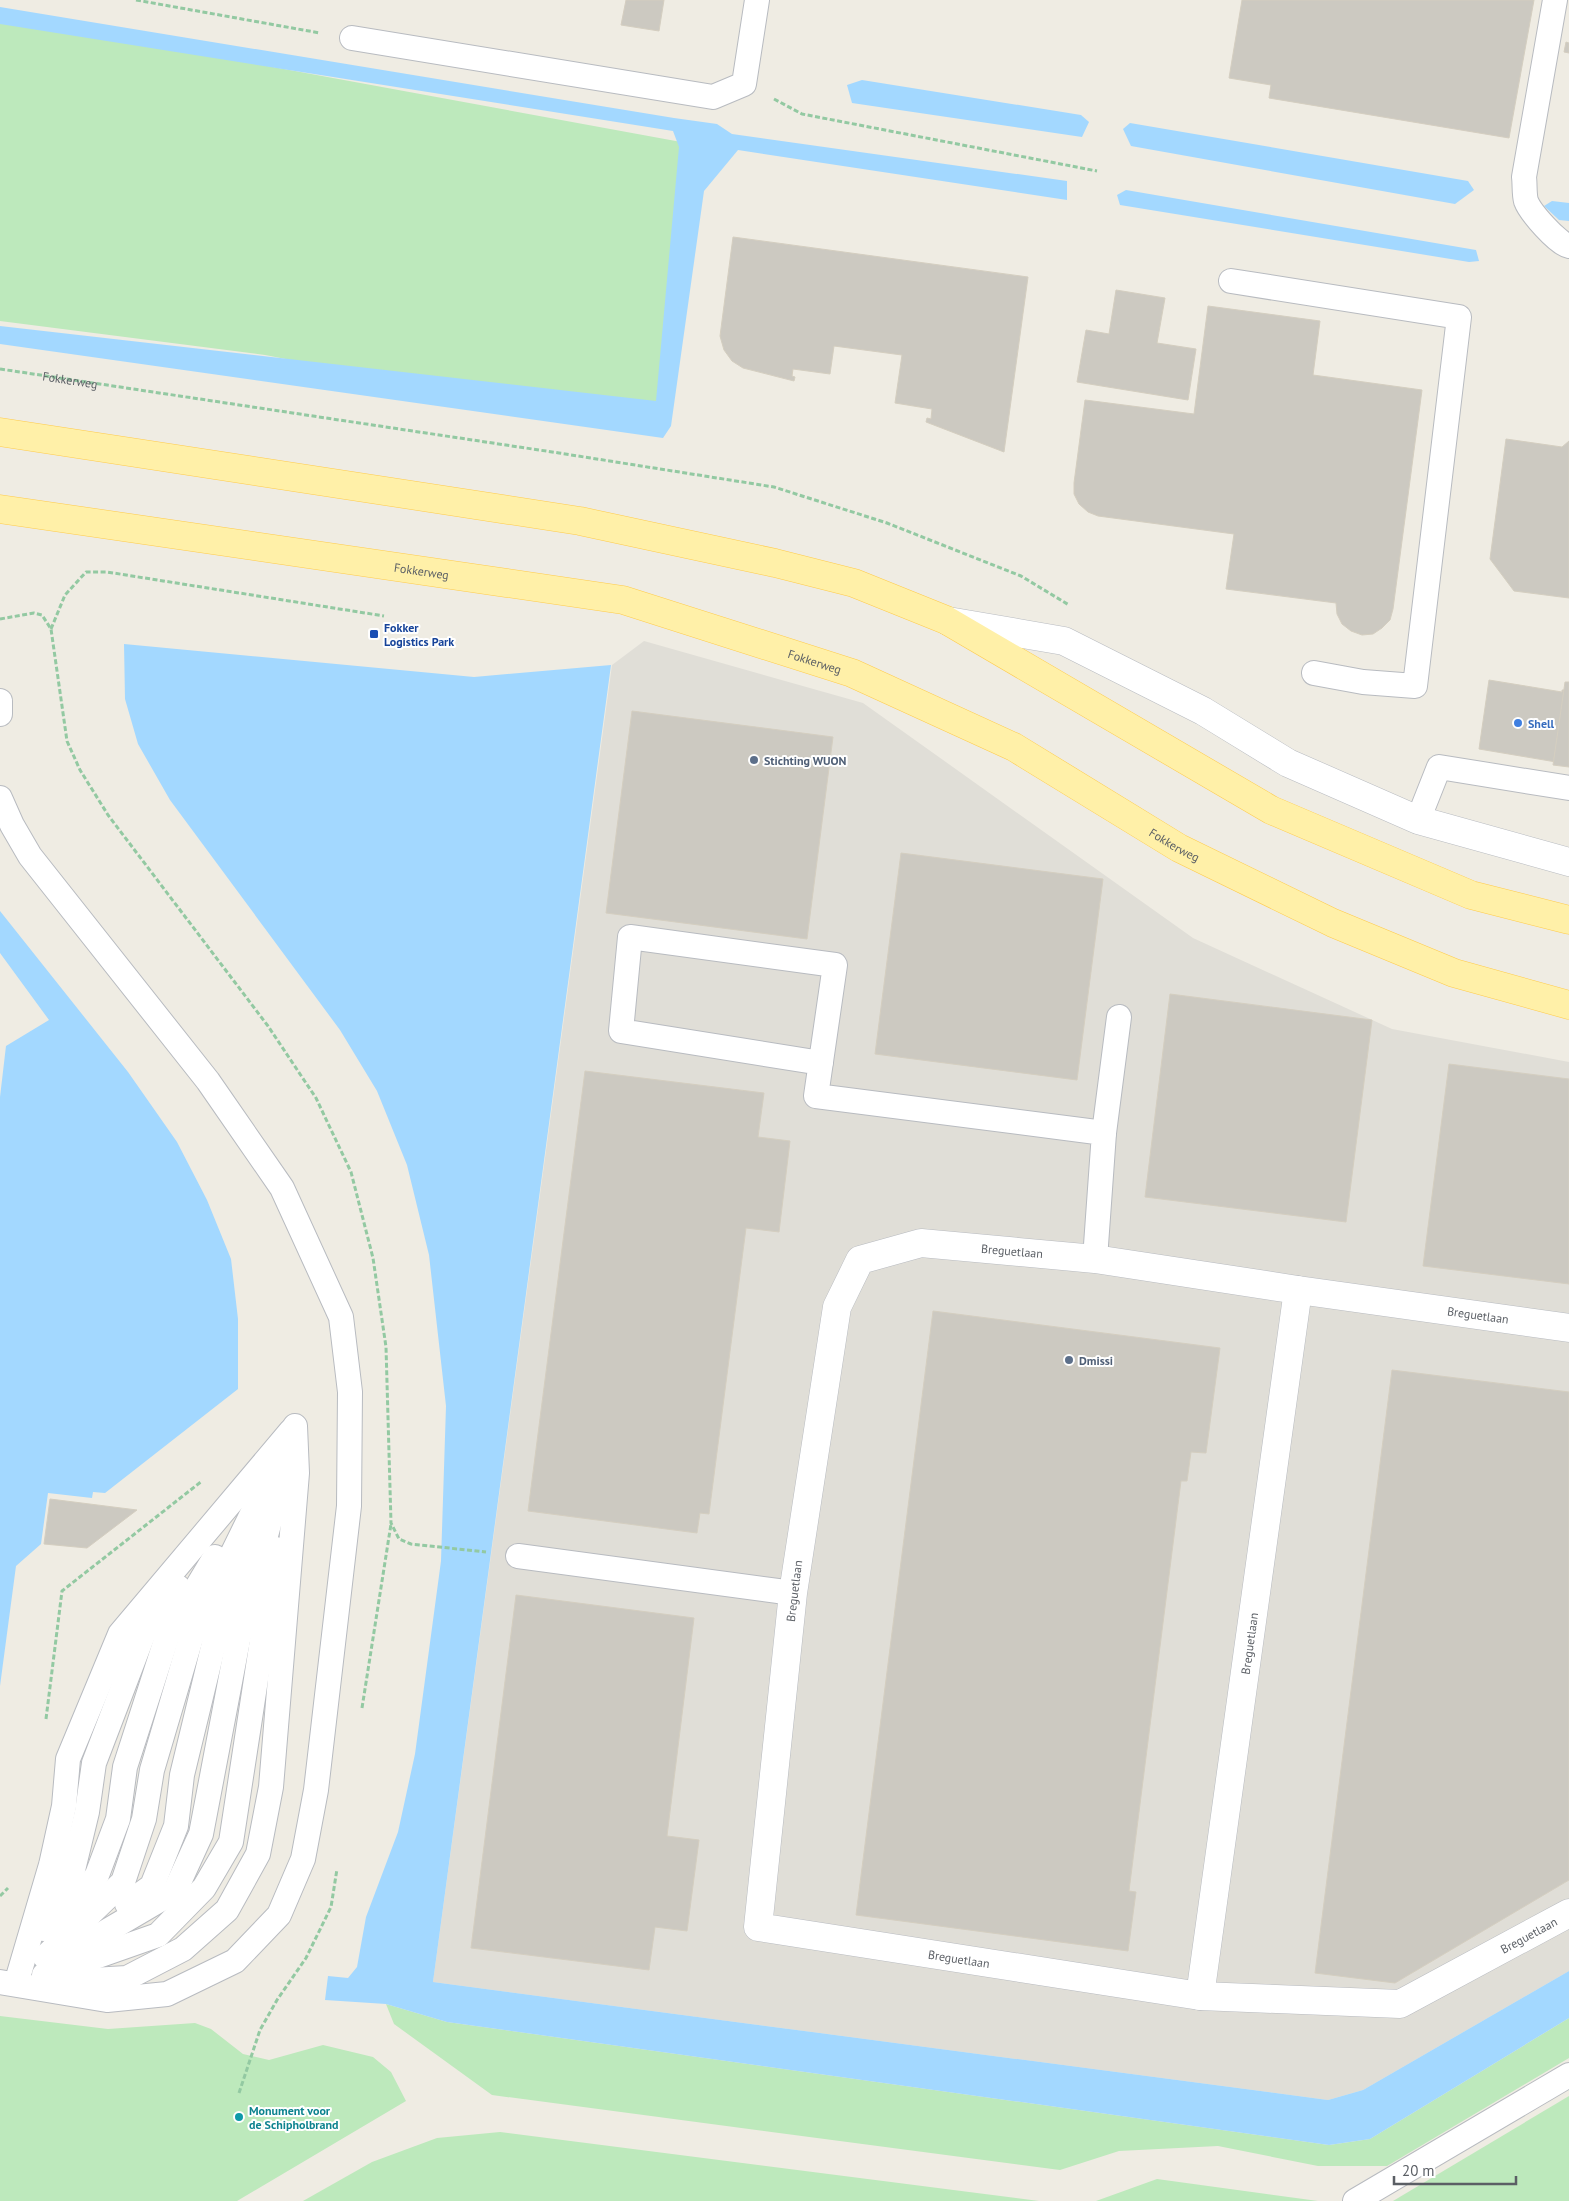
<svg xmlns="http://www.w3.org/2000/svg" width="1569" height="2201" viewBox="0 0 1569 2201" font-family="'PT Sans',sans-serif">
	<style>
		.industrial { fill: #e0ded7 }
		.green { fill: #bde9bc }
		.water { fill: #a3d8ff }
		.building { fill: #ccc9c1; stroke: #d4cec0 }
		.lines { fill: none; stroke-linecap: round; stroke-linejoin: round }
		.service-casing { stroke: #b8bbc0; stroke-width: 26 }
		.minor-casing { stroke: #b8bbc0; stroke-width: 29 }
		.primary-casing { stroke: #ffcb4c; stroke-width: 29 }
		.path { stroke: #93c9a2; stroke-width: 3; stroke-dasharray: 5 2.5; stroke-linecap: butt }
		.service { stroke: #fff; stroke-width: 24 }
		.minor { stroke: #fff; stroke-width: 28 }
		.primary { stroke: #fff0a8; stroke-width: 28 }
		.transit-dot { fill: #1a4fb4; stroke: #fff; stroke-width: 2 }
		.shop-dot { fill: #3f7fe0; stroke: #fff; stroke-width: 2 }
		.service-dot { fill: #5c6f8a; stroke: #fff; stroke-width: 2 }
		.culture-dot { fill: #0f9aa8; stroke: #fff; stroke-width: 2 }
		.labels { text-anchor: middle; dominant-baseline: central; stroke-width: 4; stroke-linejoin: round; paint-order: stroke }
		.street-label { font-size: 12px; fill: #5b5f65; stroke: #fff }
		.transit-label { font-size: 12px; font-weight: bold; fill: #164399; stroke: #fff; text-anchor: start }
		.shop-label { font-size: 12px; font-weight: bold; fill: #366cbe; stroke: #fff; text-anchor: start }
		.service-label { font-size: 12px; font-weight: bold; fill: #4e5e75; stroke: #fff; text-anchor: start }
		.culture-label { font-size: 12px; font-weight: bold; fill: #0d838f; stroke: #fff; text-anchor: start }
	</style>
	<rect width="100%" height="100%" fill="#efece3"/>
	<!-- industrial -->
	<path class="industrial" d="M 644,641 L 863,703 L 1193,938 L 1392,1029 L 1569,1062 L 1569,1971 L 1363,2090 L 1328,2100 L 433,1982 L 612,665 Z"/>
	<!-- green -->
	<g class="green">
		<path d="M 0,17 L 692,144 L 657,430 L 265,355 L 0,321 Z"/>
		<path d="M 386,2004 L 447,2022 L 1329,2145 L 1370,2139 L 1569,2018 L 1569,2058 L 1387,2166 L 1318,2166 L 1218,2146 L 1119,2151 L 1060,2170 L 492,2095 L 394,2024 Z"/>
		<path d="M 0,2016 L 108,2029 L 195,2023 L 211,2029 L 243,2054 L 269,2060 L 323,2045 L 373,2057 L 391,2072 L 406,2101 L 237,2201 L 0,2201 Z"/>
		<path d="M 1569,2096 L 1569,2201 L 1393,2201 Z"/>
		<path d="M 500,2132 L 1039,2201 L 303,2201 L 372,2162 L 437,2138 Z"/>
		<path d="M 1157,2179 L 1318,2201 L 1096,2201 Z"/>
	</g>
	<!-- water -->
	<g class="water">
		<path d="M 0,7 L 674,118 L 717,124 L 732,134 L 1067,181 L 1067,200 L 738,150 L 704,191 L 671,426 L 663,438 L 0,344 L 0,326 L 656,401 L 679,147 L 673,131 L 0,24 Z"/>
		<path d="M 862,80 L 1081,115 L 1089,122 L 1082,137 L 852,103 L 847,85 Z"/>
		<path d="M 1130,123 L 1468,181 L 1474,190 L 1455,204 L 1131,146 L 1123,129 Z"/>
		<path d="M 1126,190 L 1476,250 L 1479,261 L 1469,262 L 1120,205 L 1117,195 Z"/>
		<path d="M 1552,201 L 1569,203 L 1569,221 L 1559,220 L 1544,206 Z"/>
		<path d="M 124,644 L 474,677 L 611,665 L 433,1982 L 1328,2100 L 1363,2090 L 1569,1971 L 1569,2018 L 1370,2139 L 1329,2145 L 447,2022 L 386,2004 L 325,2000 L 328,1976 L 348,1978 L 357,1967 L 366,1917 L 398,1832 L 415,1754 L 441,1561 L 446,1406 L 429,1255 L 407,1165 L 377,1091 L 340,1030 L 170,800 L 138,744 L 125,699 Z"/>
		<path d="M 0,911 L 128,1072 L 177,1142 L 207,1200 L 231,1259 L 238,1319 L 238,1389 L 105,1493 L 93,1492 L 92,1498 L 48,1493 L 41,1544 L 16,1566 L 0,1686 L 0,1097 L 6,1046 L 49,1020 L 0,953 Z"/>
	</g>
	<!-- building -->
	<g class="building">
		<path d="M 626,0 L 664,0 L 659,31 L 621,25 Z"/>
		<path d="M 1242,0 L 1534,0 L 1509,138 L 1269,98 L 1271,85 L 1229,78 Z"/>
		<path d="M 1566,42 L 1569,43 L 1569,53 L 1564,52 Z"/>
		<path d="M 733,237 L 1028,277 L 1004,452 L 926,422 L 927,418 L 931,419 L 932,409 L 895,403 L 902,355 L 834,346 L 830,374 L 793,369 L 792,376 L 795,377 L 794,381 L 743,368 L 732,361 L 724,350 L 720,336 Z"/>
		<path d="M 1116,290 L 1165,298 L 1157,343 L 1196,349 L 1188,400 L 1077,382 L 1086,330 L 1109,334 Z"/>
		<path d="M 1208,306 L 1320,321 L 1313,375 L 1422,390 L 1393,609 L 1390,620 L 1382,628 L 1373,634 L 1362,635 L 1351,631 L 1342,624 L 1337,614 L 1336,603 L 1226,589 L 1234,534 L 1098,516 L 1088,512 L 1079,504 L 1074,494 L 1074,483 L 1085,400 L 1194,414 Z"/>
		<path d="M 1506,439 L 1562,447 L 1569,441 L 1569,598 L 1514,591 L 1490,559 Z"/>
		<path d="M 1489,680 L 1562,692 L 1562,690 L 1566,690 L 1564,693 L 1554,759 L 1556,759 L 1556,762 L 1479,749 Z"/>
		<path d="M 1565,682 L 1569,682 L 1569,767 L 1553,765 Z"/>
		<path d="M 632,711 L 833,737 L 807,939 L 606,913 Z"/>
		<path d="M 901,853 L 1103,879 L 1077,1080 L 875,1054 Z"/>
		<path d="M 1170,994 L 1372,1020 L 1346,1222 L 1145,1197 Z"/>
		<path d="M 1449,1064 L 1569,1079 L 1569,1284 L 1423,1266 Z"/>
		<path d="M 585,1071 L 764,1093 L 758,1137 L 790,1141 L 779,1232 L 746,1228 L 709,1514 L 700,1513 L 697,1533 L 528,1511 Z"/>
		<path d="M 933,1311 L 1220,1348 L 1206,1453 L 1191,1452 L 1187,1481 L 1181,1481 L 1129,1891 L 1136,1892 L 1128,1951 L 856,1915 Z"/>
		<path d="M 1392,1370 L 1569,1392 L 1569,1880 L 1395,1983 L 1315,1973 Z"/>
		<path d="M 50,1499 L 137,1510 L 87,1548 L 44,1544 Z"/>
		<path d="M 516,1595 L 694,1618 L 667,1836 L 699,1840 L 687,1931 L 655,1927 L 649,1970 L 471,1948 Z"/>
	</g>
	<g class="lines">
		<!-- service casing -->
		<g class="service-casing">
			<g id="service">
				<path d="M 1555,0 L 1524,177 C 1525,184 1524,194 1526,201 C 1530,212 1558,244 1569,246"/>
				<path d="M 352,38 L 713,97 L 744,84 L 757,0"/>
				<path d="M 1231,281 L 1459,317 L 1415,686 L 1363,682 L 1314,673"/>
				<path d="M 0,701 L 0,714"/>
				<path d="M 0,798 L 12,825 L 30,856 L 208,1081 L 282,1188 L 341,1317 L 350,1392 L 349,1506 L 316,1790 L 303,1859 L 279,1915 L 235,1961 L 167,1994 L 107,2000 L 0,1982"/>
				<path d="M 1418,820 L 1439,767 L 1569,788"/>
				<path d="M 821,1063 L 621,1031 L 630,937 L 835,965 L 816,1096 L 1104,1133 L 1095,1259"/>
				<path d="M 1104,1133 L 1119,1017"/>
				<path d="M 518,1556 L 793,1593"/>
				<path d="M 127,1904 L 152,1886 L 176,1826 L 182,1775 L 215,1639 L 249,1548"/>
				<path d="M 44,1929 L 73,1870 L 87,1812 L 94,1763 L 143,1635 L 178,1587"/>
				<path d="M 56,1931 L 97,1875 L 118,1819 L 125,1767 L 167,1637 L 215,1557"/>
				<path d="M 45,1957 L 123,1882 L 144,1819 L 152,1770 L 191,1638 L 272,1473"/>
				<path d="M 61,1958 L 175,1891 L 201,1834 L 238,1640 L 287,1457"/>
				<path d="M 44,1975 L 158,1935 L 204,1888 L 231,1842 L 276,1549"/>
				<path d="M 58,1982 L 127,1978 L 183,1949 L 227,1910 L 258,1854 L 271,1787 L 297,1473 L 295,1426"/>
				<path d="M 16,1984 L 51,1865 L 64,1806 L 68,1759 L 120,1634 L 291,1431"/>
				<path d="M 1355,2201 L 1569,2075"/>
			</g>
		</g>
		<!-- minor casing -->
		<g class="minor-casing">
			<g id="minor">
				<path d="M 948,621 L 1064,641 L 1203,711 L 1288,763 L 1418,820 L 1569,862"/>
				<path id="s2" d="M 1569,1328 L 1298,1290 L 1095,1259 L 921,1243 L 860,1260 L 837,1307 L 793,1593 L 758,1927 L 1200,1996 L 1400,2004 L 1569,1913"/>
				<path id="s3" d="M 1200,1996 L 1298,1290"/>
			</g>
		</g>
		<!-- primary casing -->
		<g class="primary-casing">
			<g id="primary">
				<path d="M 0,432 L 580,521 L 775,563 L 854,583 L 946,620 L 1271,810 L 1471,895 L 1569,920"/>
				<path id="s4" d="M 0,509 L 623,600 L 852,673 L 1014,747 L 1179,848 L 1333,923 L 1454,973 L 1569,1005"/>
			</g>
		</g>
		<!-- path -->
		<g class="path">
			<path d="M 136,0 L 320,33"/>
			<path d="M 774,99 L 802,114 L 1097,171"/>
			<path id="s1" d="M 0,369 L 559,453 L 774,487 L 887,523 L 1021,576 L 1069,605"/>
			<path d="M 0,619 L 34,613 L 42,615 L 51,629 L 67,741 L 80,770 L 108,815 L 268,1026 L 316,1098 L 351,1172 L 373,1258 L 386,1347 L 391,1523 L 399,1539 L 411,1544 L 486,1552"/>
			<path d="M 51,629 L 65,595 L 86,572 L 107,572 L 384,616"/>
			<path d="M 362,1708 L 391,1524"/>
			<path d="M 46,1719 L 62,1591 L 202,1481"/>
			<path d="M 0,1896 L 8,1888"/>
			<path d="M 239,2093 L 260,2030 L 277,2000 L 306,1958 L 331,1907 L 337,1869"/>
		</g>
		<!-- service -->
		<use href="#service" class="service"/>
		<!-- minor -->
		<use href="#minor" class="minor"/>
		<!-- primary -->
		<use href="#primary" class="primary"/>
	</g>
	<!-- markers -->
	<rect class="transit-dot" x="369" y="629" width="10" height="10" rx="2.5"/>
	<circle class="shop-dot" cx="1518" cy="723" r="5"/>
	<g class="service-dot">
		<circle cx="754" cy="760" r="5"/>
		<circle cx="1069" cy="1360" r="5"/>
	</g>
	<circle class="culture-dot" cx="239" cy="2117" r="5"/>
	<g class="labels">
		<!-- street labels -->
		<g class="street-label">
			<text stroke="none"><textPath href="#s1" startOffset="71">Fokkerweg</textPath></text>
			<text stroke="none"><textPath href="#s4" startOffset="426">Fokkerweg</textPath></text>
			<text stroke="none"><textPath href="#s4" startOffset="831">Fokkerweg</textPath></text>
			<text stroke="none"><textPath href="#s4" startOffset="1236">Fokkerweg</textPath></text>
			<text transform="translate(1012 1251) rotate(5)">Breguetlaan</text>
			<text transform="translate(1478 1315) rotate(8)">Breguetlaan</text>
			<text transform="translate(794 1591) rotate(-83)">Breguetlaan</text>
			<text stroke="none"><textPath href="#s3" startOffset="356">Breguetlaan</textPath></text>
			<text stroke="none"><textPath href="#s2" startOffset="2188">Breguetlaan</textPath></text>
			<text stroke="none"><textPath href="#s2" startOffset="1598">Breguetlaan</textPath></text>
		</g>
		<!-- transit labels -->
		<g class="transit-label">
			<text x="384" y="627">Fokker<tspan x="384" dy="14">Logistics Park</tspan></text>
		</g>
		<!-- shop labels -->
		<g class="shop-label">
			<text x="1528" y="723">Shell</text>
		</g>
		<!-- service labels -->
		<g class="service-label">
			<text x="764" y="760">Stichting WUON</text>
			<text x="1079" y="1360">Dmissi</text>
		</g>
		<!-- culture labels -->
		<g class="culture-label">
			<text x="249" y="2110">Monument voor<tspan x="249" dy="14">de Schipholbrand</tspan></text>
		</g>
	</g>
	<!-- scale -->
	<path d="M1394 2176v8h122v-8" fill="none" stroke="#5b5f65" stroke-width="2.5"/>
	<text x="1402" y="2176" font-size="15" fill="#5b5f65" stroke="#ffffff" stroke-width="4" paint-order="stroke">20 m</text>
</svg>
